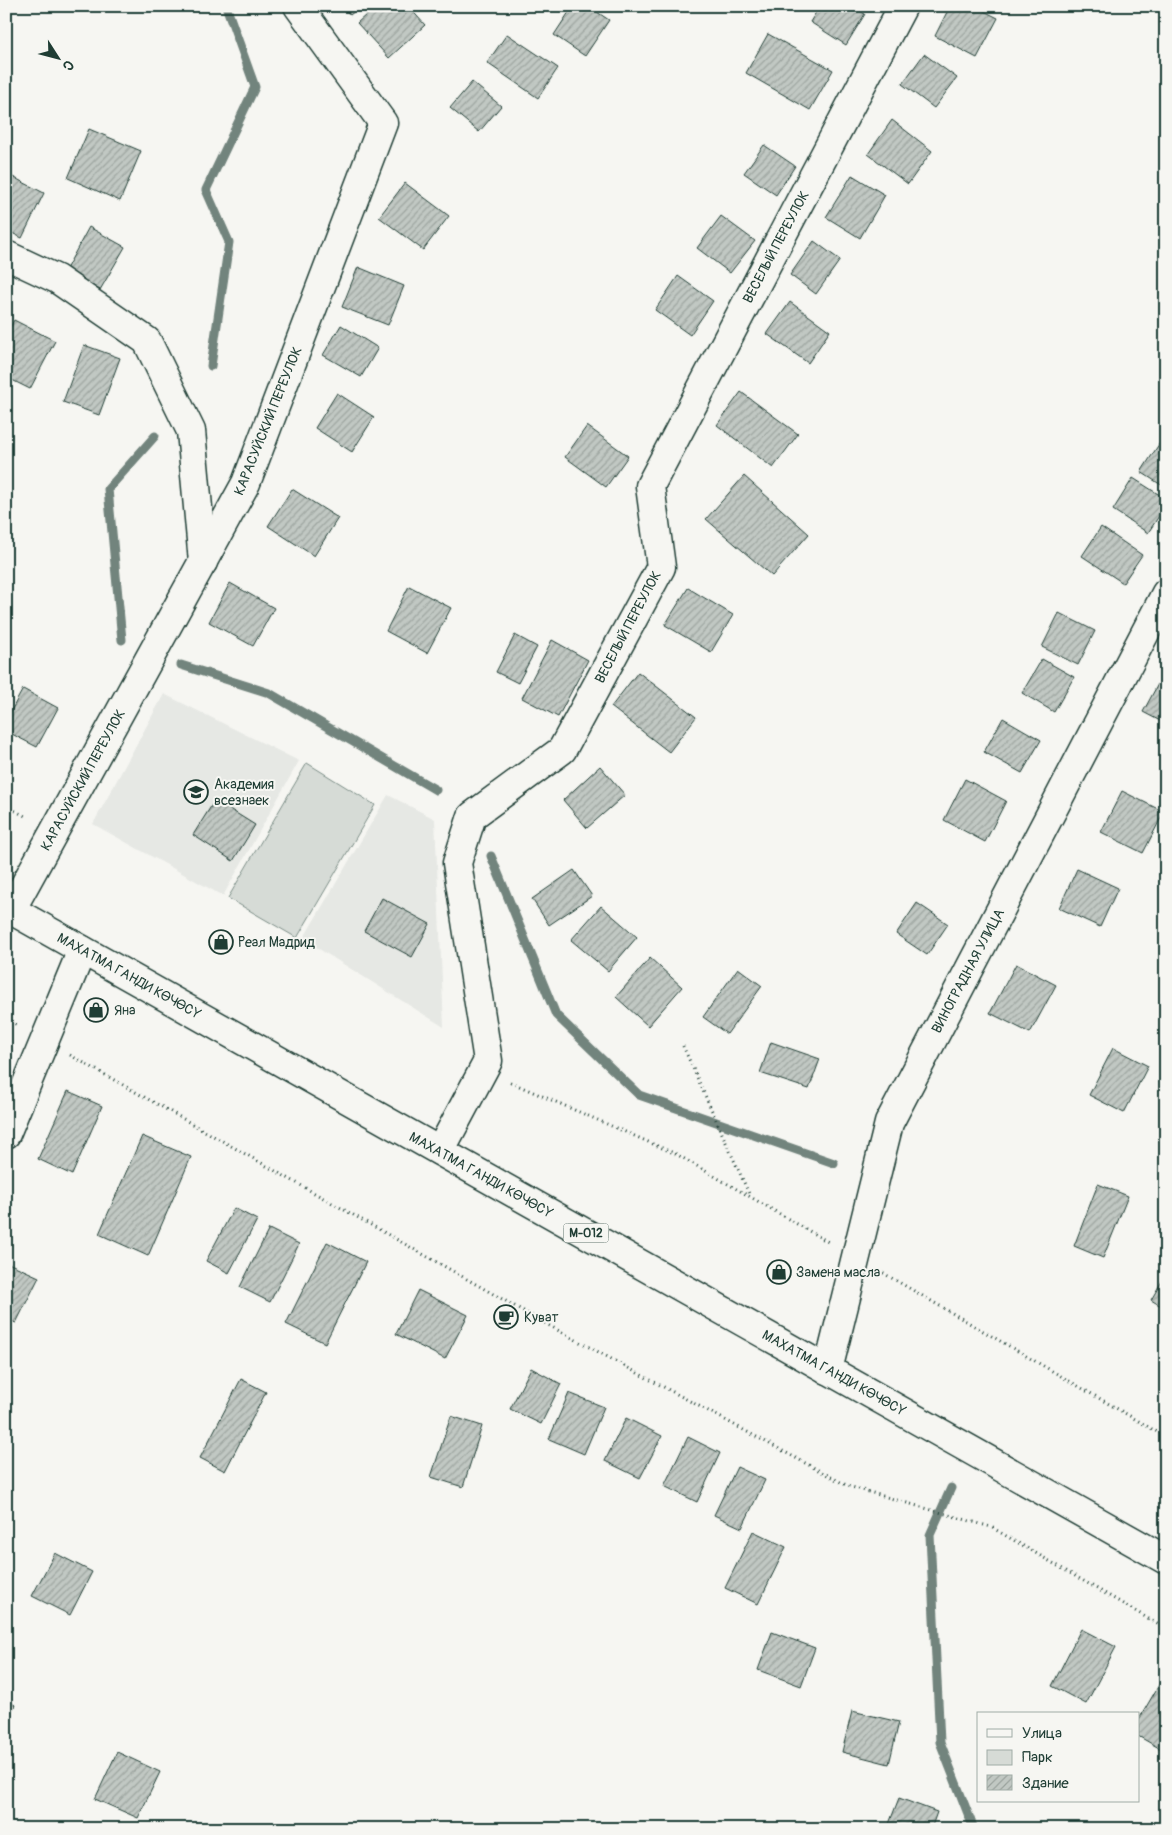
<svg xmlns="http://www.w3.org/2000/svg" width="1172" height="1835" viewBox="0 0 1172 1835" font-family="Pangolin,sans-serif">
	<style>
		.built { fill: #e6e8e4 }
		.park { fill: #d6dbd6; stroke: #7a8c85 }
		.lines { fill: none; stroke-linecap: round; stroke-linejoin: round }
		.stream { stroke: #72847d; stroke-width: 9 }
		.building { fill: url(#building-hatch); stroke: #1f3d34 }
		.minor-casing { stroke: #1f3d34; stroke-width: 31 }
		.primary-casing { stroke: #1f3d34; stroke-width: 31 }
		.path { stroke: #1f3d34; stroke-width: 3; stroke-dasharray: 1 4; stroke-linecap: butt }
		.minor { stroke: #f6f6f2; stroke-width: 28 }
		.primary { stroke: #f6f6f2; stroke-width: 28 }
		.labels { text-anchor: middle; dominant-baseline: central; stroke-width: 4; stroke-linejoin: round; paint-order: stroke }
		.shield { fill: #f6f6f2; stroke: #60746d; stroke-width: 1 }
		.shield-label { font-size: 12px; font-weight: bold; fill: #1f3d34 }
		.street-label { font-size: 14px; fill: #1f3d34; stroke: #f6f6f2 }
		.poi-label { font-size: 14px; fill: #1f3d34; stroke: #f6f6f2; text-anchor: start }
	</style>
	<defs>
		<pattern id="building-hatch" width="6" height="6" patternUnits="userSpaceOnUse" patternTransform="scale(1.25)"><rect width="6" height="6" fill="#c1c8c3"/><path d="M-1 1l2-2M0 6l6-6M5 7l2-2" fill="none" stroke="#9ca49f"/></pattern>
	</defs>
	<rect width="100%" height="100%" fill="#f6f6f2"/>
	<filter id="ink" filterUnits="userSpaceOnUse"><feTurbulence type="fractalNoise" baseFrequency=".02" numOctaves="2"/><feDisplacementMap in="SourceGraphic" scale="10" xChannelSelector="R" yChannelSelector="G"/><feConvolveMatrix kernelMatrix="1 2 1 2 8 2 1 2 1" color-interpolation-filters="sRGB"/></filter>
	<g filter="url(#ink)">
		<!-- built -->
		<g class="built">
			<path d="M 164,694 L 299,761 L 223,896 L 93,824 Z"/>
			<path d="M 388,795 L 435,819 L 444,1027 L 303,939 Z"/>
		</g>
		<!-- park -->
		<path class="park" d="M 307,763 L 375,805 L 297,938 L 228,898 Z"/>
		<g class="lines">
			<!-- stream -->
			<g class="stream">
				<path d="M 211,366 L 229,242 L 206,190 L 255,87 L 226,6"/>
				<path d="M 122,640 L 108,489 L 155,436"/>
				<path d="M 181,665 L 269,693 L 436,790"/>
				<path d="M 491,856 L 556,1015 L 639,1095 L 834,1163"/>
				<path d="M 951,1488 L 930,1535 L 940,1742 L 974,1829"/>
			</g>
		</g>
		<!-- building -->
		<g class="building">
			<path d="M 343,6 L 361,6 L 350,15 Z"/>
			<path d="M 376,6 L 408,6 L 425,25 L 389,58 L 357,23 Z"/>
			<path d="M 573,6 L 588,6 L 609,20 L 585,56 L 554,35 Z"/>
			<path d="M 820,6 L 852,6 L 865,14 L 846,45 L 810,22 Z"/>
			<path d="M 950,6 L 974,6 L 998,18 L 977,58 L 935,36 Z"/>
			<path d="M 507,34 L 558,68 L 538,98 L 487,63 Z"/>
			<path d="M 768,34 L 833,70 L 810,110 L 746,73 Z"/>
			<path d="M 924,54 L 957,78 L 934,108 L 902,84 Z"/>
			<path d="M 472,82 L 501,106 L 479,132 L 450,108 Z"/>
			<path d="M 892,120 L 932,151 L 908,184 L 868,154 Z"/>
			<path d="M 89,129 L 141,151 L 120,201 L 68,178 Z"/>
			<path d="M 764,145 L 795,166 L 776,195 L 744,173 Z"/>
			<path d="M 7,174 L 44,193 L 22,238 L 6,230 Z"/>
			<path d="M 852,175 L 885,195 L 860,238 L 826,217 Z"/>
			<path d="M 405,183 L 449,216 L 423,250 L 379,217 Z"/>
			<path d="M 721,216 L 755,241 L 730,273 L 697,248 Z"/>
			<path d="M 89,227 L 125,247 L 100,290 L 65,271 Z"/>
			<path d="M 814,241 L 840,260 L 816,294 L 790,275 Z"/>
			<path d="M 358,267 L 404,286 L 388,325 L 342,307 Z"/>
			<path d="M 678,276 L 713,301 L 690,335 L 655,310 Z"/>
			<path d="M 790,302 L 830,331 L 808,363 L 767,334 Z"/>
			<path d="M 14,320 L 55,341 L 30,389 L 6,377 L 6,335 Z"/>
			<path d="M 341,325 L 378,348 L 361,377 L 323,355 Z"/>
			<path d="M 84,345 L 120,358 L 99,415 L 63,402 Z"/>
			<path d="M 741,392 L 798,434 L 773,468 L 717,425 Z"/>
			<path d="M 337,393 L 374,417 L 352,452 L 315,428 Z"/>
			<path d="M 587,426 L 628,456 L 606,487 L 565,457 Z"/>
			<path d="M 1165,435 L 1166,436 L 1166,488 L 1141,472 Z"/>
			<path d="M 744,476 L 809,534 L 772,576 L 706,519 Z"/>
			<path d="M 1133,478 L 1166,499 L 1166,505 L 1148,533 L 1113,510 Z"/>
			<path d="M 292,489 L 338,518 L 314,556 L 268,526 Z"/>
			<path d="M 1101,527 L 1142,555 L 1123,583 L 1082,556 Z"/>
			<path d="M 230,583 L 274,608 L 253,646 L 209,622 Z"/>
			<path d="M 409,586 L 451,608 L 427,653 L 386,631 Z"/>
			<path d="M 688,588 L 733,615 L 711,652 L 665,625 Z"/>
			<path d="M 1059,613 L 1095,631 L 1078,665 L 1042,647 Z"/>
			<path d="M 515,635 L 537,647 L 518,683 L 496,672 Z"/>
			<path d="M 552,640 L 588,660 L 558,717 L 522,698 Z"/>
			<path d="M 1042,659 L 1074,677 L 1054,712 L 1022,693 Z"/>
			<path d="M 1165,671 L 1166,671 L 1166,724 L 1143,712 Z"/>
			<path d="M 638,672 L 696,717 L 669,752 L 611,707 Z"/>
			<path d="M 23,689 L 58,708 L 37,747 L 6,731 L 6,720 Z"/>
			<path d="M 1003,718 L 1041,740 L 1022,773 L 984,752 Z"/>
			<path d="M 600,766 L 625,795 L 587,828 L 563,800 Z"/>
			<path d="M 965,779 L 1006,801 L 985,842 L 944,820 Z"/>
			<path d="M 1122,791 L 1164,812 L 1143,853 L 1101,832 Z"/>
			<path d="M 215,800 L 255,825 L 233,861 L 193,835 Z"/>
			<path d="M 1077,869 L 1118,888 L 1100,927 L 1059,908 Z"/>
			<path d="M 574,870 L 592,896 L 549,925 L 532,899 Z"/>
			<path d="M 382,898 L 430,924 L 412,957 L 364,931 Z"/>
			<path d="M 917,903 L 948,924 L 927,955 L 896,934 Z"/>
			<path d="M 601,906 L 637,937 L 608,971 L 571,940 Z"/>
			<path d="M 650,958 L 682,987 L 648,1026 L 616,997 Z"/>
			<path d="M 1016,964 L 1056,985 L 1030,1033 L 990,1013 Z"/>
			<path d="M 738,968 L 762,986 L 727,1034 L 703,1017 Z"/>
			<path d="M 771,1042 L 820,1059 L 809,1089 L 760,1073 Z"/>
			<path d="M 1113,1048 L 1148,1066 L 1124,1113 L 1089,1095 Z"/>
			<path d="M 68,1091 L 102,1106 L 72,1175 L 38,1159 Z"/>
			<path d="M 142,1136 L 191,1157 L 148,1256 L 99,1234 Z"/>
			<path d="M 1098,1184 L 1128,1196 L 1103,1258 L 1074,1246 Z"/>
			<path d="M 234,1208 L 257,1220 L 229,1273 L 206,1261 Z"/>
			<path d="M 269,1229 L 299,1244 L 270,1302 L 240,1287 Z"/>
			<path d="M 327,1242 L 366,1262 L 325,1343 L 286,1324 Z"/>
			<path d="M 6,1262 L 39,1277 L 16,1323 L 6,1319 Z"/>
			<path d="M 1166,1274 L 1166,1309 L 1151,1300 Z"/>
			<path d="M 418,1290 L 468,1315 L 445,1359 L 396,1334 Z"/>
			<path d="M 531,1368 L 561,1384 L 541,1424 L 510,1409 Z"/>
			<path d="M 241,1379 L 266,1392 L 225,1471 L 200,1458 Z"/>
			<path d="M 569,1393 L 604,1407 L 584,1454 L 549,1439 Z"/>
			<path d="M 451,1416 L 482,1426 L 463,1487 L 431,1477 Z"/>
			<path d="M 626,1418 L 662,1436 L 640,1478 L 605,1461 Z"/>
			<path d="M 688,1437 L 720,1453 L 697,1502 L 664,1486 Z"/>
			<path d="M 737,1467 L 765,1480 L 742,1528 L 714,1515 Z"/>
			<path d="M 753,1531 L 786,1547 L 758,1604 L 725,1588 Z"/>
			<path d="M 55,1553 L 92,1572 L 70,1615 L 32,1596 Z"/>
			<path d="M 1081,1629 L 1116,1647 L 1086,1704 L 1052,1686 Z"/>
			<path d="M 772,1632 L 815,1648 L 801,1686 L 758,1670 Z"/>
			<path d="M 1163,1678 L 1166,1679 L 1166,1752 L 1138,1736 L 1138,1721 Z"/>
			<path d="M 6,1700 L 15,1705 L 6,1722 Z"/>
			<path d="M 852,1711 L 899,1722 L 889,1764 L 842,1752 Z"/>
			<path d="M 117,1752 L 160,1772 L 138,1818 L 95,1799 Z"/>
			<path d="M 899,1798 L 937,1812 L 931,1829 L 887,1829 Z"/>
			<path d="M 204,1822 L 226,1829 L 202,1829 Z"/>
		</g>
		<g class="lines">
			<!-- minor casing -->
			<g class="minor-casing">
				<g id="minor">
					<path d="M 6,255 L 57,279 L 147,341 L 191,431 L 203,562"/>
					<path d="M 11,910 L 246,483 L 383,123 L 298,6"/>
					<path d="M 6,1134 L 82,950"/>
					<path d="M 440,1151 L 488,1061 L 457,863 L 472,816 L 562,750 L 661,567 L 650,486 L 903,6"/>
					<path d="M 828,1370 L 889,1123 L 1166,593"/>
				</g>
			</g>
			<!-- primary casing -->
			<g class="primary-casing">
				<path id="primary" d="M 6,907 L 1166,1560"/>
			</g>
			<!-- path -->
			<g class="path">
				<path d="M 6,806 L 27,817"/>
				<path d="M 6,1019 L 19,1026"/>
				<path d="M 683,1046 L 750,1196"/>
				<path d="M 70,1055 L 550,1326 L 848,1486 L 991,1527 L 1166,1629"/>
				<path d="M 510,1082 L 676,1154 L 830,1243"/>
				<path d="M 883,1273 L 1166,1437"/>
			</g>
			<!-- minor -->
			<use href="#minor" class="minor"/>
			<!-- primary -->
			<use href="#primary" class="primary"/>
		</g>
	</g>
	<!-- icons -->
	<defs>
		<g id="school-ring" transform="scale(1.25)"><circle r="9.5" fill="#f6f6f2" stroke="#1f3d34" stroke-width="1.5"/><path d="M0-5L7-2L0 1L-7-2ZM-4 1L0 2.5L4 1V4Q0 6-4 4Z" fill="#1f3d34"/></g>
		<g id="shop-ring" transform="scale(1.25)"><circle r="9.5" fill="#f6f6f2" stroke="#1f3d34" stroke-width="1.5"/><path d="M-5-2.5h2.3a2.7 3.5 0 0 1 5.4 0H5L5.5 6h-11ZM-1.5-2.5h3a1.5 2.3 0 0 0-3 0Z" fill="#1f3d34"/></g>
		<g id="cafe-ring" transform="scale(1.25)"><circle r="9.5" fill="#f6f6f2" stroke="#1f3d34" stroke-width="1.5"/><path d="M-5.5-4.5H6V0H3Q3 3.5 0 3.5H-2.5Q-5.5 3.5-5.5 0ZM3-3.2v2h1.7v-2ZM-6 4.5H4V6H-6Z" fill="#1f3d34"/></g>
	</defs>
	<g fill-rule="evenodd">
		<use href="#school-ring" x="196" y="792"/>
		<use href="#shop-ring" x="221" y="942"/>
		<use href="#shop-ring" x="96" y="1010"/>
		<use href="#shop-ring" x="779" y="1272"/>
		<use href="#cafe-ring" x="506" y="1317"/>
	</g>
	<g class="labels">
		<!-- shield labels -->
		<rect class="shield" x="563.5" y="1223.5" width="45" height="19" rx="4"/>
		<g class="shield-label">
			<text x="586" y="1233">М-012</text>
		</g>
		<!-- street labels -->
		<g class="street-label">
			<text transform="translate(776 247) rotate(-62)">ВЕСЕЛЫЙ ПЕРЕУЛОК</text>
			<text transform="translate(268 421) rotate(-68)">КАРАСУЙСКИЙ ПЕРЕУЛОК</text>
			<text transform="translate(628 627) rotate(-62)">ВЕСЕЛЫЙ ПЕРЕУЛОК</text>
			<text transform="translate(83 780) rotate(-61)">КАРАСУЙСКИЙ ПЕРЕУЛОК</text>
			<text transform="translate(968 971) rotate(-62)">ВИНОГРАДНАЯ УЛИЦА</text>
			<text transform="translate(129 976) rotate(29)">МАХАТМА ГАНДИ КӨЧӨСҮ</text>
			<text transform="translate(481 1175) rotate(29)">МАХАТМА ГАНДИ КӨЧӨСҮ</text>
			<text transform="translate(834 1373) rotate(29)">МАХАТМА ГАНДИ КӨЧӨСҮ</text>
		</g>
		<!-- poi labels -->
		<g class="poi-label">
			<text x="214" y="784">Академия<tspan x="214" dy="16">всезнаек</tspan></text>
			<text x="238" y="942">Реал Мадрид</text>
			<text x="114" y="1010">Яна</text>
			<text x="796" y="1272">Замена масла</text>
			<text x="524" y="1317">Куват</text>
		</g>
	</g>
	<!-- margin -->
	<rect width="1172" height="1835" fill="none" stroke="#f6f6f2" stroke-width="25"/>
	<rect x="12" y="12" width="1147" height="1810" fill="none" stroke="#1f3d34" stroke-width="2" filter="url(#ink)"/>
	<!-- legend -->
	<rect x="977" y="1712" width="162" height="90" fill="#f6f6f2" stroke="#a0aca6"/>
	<rect x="987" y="1729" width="25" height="8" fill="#f6f6f2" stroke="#a0aca6"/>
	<text x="1022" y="1738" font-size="15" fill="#1f3d34">Улица</text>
	<rect x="987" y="1750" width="25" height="15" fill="#d6dbd6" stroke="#a0aca6"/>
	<text x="1022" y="1762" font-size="15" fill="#1f3d34">Парк</text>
	<rect x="987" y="1775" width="25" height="15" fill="url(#building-hatch)" stroke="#a0aca6"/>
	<text x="1022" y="1788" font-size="15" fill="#1f3d34">Здание</text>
	<!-- north arrow -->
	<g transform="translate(58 58) rotate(126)" stroke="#f6f6f2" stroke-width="4" paint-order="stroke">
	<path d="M0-4L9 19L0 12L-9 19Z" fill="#1f3d34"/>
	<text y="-8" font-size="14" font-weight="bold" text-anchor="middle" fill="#1f3d34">С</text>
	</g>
</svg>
